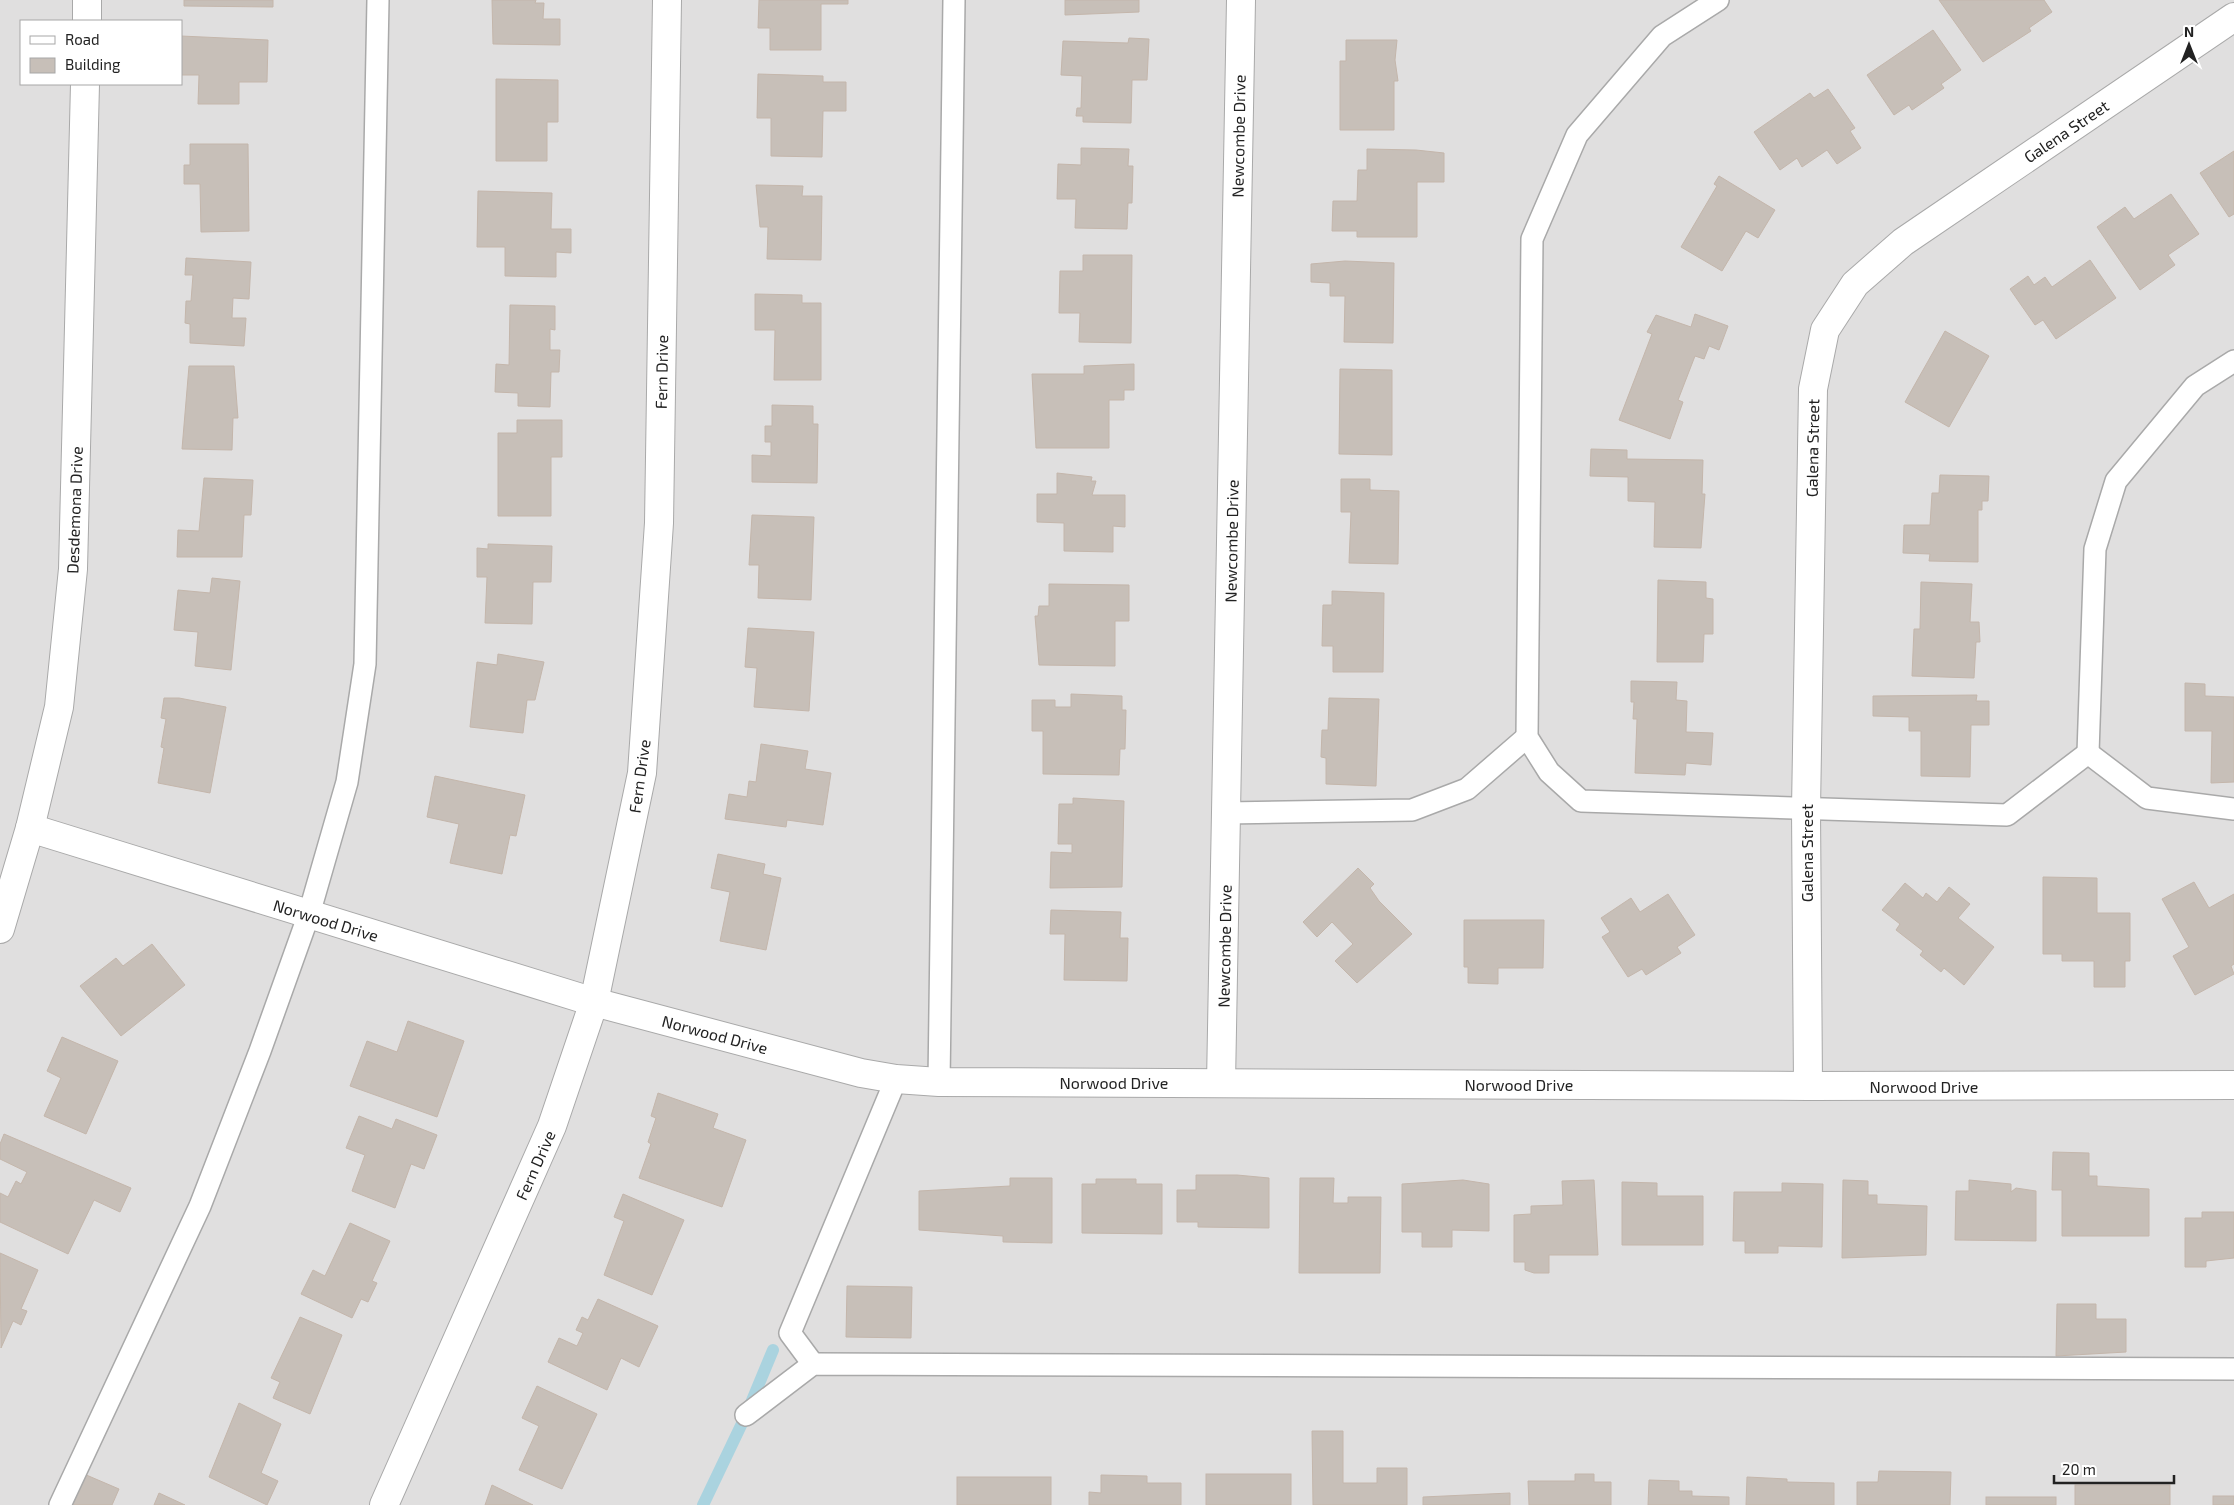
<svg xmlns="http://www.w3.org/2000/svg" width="2234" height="1505" viewBox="0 0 2234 1505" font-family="'Exo 2',sans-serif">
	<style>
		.residential { fill: #e0dfdf; fill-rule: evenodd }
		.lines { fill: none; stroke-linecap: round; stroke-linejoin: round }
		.stream { stroke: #aad3df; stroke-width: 12 }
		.building { fill: #c7bfb8; stroke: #c4b6ab }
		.lane-casing { stroke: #a9a9a9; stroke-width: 24 }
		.street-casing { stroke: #a9a9a9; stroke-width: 30 }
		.lane { stroke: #fff; stroke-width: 21 }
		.street { stroke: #fff; stroke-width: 28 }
		.labels { text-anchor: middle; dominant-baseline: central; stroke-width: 4; stroke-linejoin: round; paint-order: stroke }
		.street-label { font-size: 16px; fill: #222; stroke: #fff }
	</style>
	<rect width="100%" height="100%" fill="#f2efe9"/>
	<!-- residential -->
	<path class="residential" d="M 0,0 L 2234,0 L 2234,1505 L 0,1505 ZM 21,21 L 181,21 L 181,84 L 21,84 Z"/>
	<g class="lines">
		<!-- stream -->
		<path class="stream" d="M 703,1505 L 746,1415 L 773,1350"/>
	</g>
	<!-- building -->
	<g class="building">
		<path d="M 184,0 L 273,0 L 273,7 L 184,6 Z"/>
		<path d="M 492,0 L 536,0 L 535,3 L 544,3 L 543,19 L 560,19 L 560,45 L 493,44 Z"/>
		<path d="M 759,0 L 848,0 L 848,4 L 821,4 L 821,50 L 770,50 L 770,28 L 758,28 Z"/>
		<path d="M 1065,0 L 1139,0 L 1139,12 L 1065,15 Z"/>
		<path d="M 1939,0 L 2044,0 L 2052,12 L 2029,28 L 2031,31 L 1983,62 Z"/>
		<path d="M 1933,30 L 1961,70 L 1941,84 L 1944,88 L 1912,110 L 1909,105 L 1894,115 L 1867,75 Z"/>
		<path d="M 181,36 L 268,40 L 267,82 L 239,82 L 239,104 L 198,104 L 199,75 L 181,75 Z"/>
		<path d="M 1129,38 L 1149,39 L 1147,80 L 1132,80 L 1131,123 L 1083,122 L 1083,116 L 1076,116 L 1077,108 L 1081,108 L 1082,76 L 1061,75 L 1063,41 L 1128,43 Z"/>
		<path d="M 1346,40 L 1397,40 L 1395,60 L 1398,81 L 1394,81 L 1394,130 L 1340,130 L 1340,61 L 1346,61 Z"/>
		<path d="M 758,74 L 823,76 L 823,82 L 846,82 L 846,111 L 823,111 L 822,157 L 771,156 L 771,118 L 757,118 Z"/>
		<path d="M 496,79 L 558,80 L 558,122 L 547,122 L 547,161 L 496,161 Z"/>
		<path d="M 1828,89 L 1855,128 L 1850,131 L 1861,148 L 1837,164 L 1827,150 L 1802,167 L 1797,158 L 1780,170 L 1754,132 L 1810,93 L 1814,98 Z"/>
		<path d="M 190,144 L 248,144 L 249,231 L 201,232 L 200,184 L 184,184 L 184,165 L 190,165 Z"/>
		<path d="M 1081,148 L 1129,149 L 1128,166 L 1133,166 L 1132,203 L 1128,203 L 1127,229 L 1075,228 L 1076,199 L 1057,199 L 1058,164 L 1081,165 Z"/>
		<path d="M 1367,149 L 1416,150 L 1444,153 L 1444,182 L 1417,182 L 1417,237 L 1357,237 L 1357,231 L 1332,231 L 1333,201 L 1357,201 L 1358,170 L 1367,170 Z"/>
		<path d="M 2234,151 L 2234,214 L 2229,217 L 2200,173 Z"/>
		<path d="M 1719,176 L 1775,210 L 1758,238 L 1746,231 L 1722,271 L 1681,247 L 1717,186 L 1714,184 Z"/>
		<path d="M 756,185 L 803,186 L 802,196 L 822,196 L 821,260 L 767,259 L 768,227 L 760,227 Z"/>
		<path d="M 478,191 L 552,193 L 551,229 L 571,229 L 571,253 L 556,252 L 556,277 L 505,276 L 505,247 L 477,247 Z"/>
		<path d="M 2171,194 L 2199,234 L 2168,255 L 2175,265 L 2140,290 L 2097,227 L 2125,207 L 2134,219 Z"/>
		<path d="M 1083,255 L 1132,255 L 1131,343 L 1079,342 L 1080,313 L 1059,313 L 1060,271 L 1083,271 Z"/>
		<path d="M 186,258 L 251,262 L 249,299 L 233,298 L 232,318 L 246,318 L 244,346 L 190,343 L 190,324 L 185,323 L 186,301 L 191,301 L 193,275 L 185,275 Z"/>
		<path d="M 2090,260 L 2116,298 L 2056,339 L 2043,320 L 2035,325 L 2010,289 L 2028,276 L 2034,285 L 2045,277 L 2052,287 Z"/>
		<path d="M 1345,261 L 1394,263 L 1393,343 L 1344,342 L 1345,296 L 1330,296 L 1330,283 L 1311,282 L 1311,264 Z"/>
		<path d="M 755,294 L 802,295 L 802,303 L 821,303 L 821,380 L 774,380 L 775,330 L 755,330 Z"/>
		<path d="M 510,305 L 555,306 L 555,330 L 550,329 L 550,350 L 560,350 L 559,372 L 551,372 L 550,407 L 518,406 L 518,393 L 495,392 L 496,364 L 509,365 Z"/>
		<path d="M 1695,314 L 1728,326 L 1719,350 L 1709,346 L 1704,359 L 1695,356 L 1678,400 L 1683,402 L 1670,439 L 1619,420 L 1652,334 L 1647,332 L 1656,315 L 1691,327 Z"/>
		<path d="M 1945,331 L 1989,356 L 1949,427 L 1905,402 Z"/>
		<path d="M 1134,364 L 1134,390 L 1124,390 L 1124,400 L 1109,400 L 1109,448 L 1036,448 L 1032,374 L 1084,374 L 1084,366 Z"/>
		<path d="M 189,366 L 234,366 L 238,418 L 233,418 L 232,450 L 182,449 Z"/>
		<path d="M 1340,369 L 1392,370 L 1392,455 L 1339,454 Z"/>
		<path d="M 772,405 L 813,406 L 813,424 L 818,424 L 817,483 L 752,482 L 752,455 L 771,456 L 771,442 L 765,442 L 765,426 L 772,426 Z"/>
		<path d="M 517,420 L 562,420 L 562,457 L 551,457 L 551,516 L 498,516 L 498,433 L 517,433 Z"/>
		<path d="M 1591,449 L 1627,450 L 1627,459 L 1703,460 L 1702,494 L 1705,494 L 1701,548 L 1654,547 L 1655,502 L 1628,501 L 1628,477 L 1590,476 Z"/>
		<path d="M 1057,473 L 1092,477 L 1091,481 L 1096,481 L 1092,495 L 1125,495 L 1125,527 L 1113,526 L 1113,552 L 1064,551 L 1064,523 L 1037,522 L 1037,494 L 1057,494 Z"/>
		<path d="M 1940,475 L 1989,476 L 1988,501 L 1982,501 L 1982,510 L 1978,510 L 1978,562 L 1929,561 L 1930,554 L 1903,553 L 1904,525 L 1930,525 L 1932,493 L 1939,493 Z"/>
		<path d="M 204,478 L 253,480 L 251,515 L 244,515 L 242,557 L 177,557 L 178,530 L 199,531 Z"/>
		<path d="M 1341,479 L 1370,479 L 1370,490 L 1399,491 L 1398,564 L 1349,563 L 1351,512 L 1341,512 Z"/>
		<path d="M 752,515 L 814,517 L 811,600 L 758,598 L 759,565 L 749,565 Z"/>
		<path d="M 488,544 L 552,546 L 551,582 L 533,582 L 532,624 L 485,623 L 487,577 L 477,577 L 477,548 L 488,549 Z"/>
		<path d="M 212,578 L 240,581 L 231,670 L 195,666 L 198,632 L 174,630 L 178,590 L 210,593 Z"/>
		<path d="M 1658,580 L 1706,582 L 1706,598 L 1713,599 L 1713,634 L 1704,634 L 1703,662 L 1657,662 Z"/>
		<path d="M 1921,582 L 1972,584 L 1970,622 L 1979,622 L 1980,642 L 1976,642 L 1974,678 L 1912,676 L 1914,629 L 1920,629 Z"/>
		<path d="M 1049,584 L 1129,585 L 1129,621 L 1115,621 L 1115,666 L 1039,665 L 1035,616 L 1038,616 L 1039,606 L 1049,606 Z"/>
		<path d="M 1332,591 L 1384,593 L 1383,672 L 1333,672 L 1333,646 L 1322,646 L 1323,605 L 1332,605 Z"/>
		<path d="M 748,628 L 814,632 L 809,711 L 754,707 L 757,668 L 745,667 Z"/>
		<path d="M 498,654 L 544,662 L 535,700 L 527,700 L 523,733 L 470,727 L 477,662 L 497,665 Z"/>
		<path d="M 1631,681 L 1677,682 L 1676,700 L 1687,701 L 1686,732 L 1713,733 L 1711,765 L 1686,763 L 1685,775 L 1635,773 L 1637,719 L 1633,719 L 1634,702 L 1631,702 Z"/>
		<path d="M 2185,683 L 2205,684 L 2205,696 L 2234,697 L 2234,782 L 2211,783 L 2212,731 L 2185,731 Z"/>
		<path d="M 1071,694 L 1122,696 L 1122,710 L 1126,710 L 1125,749 L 1120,749 L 1119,775 L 1043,774 L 1043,731 L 1032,731 L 1032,700 L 1055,700 L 1055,707 L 1071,707 Z"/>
		<path d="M 1977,695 L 1976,701 L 1989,701 L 1989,725 L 1971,725 L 1970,777 L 1921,776 L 1921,731 L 1909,731 L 1909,717 L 1873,716 L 1873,696 Z"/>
		<path d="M 164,698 L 179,698 L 226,707 L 210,793 L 158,783 L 164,748 L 161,747 L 166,719 L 161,718 Z"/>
		<path d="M 1329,698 L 1379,699 L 1376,786 L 1326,784 L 1326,758 L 1321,757 L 1322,730 L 1328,730 Z"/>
		<path d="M 761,744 L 808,751 L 805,769 L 831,773 L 823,825 L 787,820 L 786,827 L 725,819 L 729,794 L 747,797 L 749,781 L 756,782 Z"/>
		<path d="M 435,776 L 525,795 L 516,836 L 510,835 L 502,874 L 450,863 L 459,824 L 427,817 Z"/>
		<path d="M 1073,798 L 1124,801 L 1122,887 L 1050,888 L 1051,852 L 1072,853 L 1072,844 L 1058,844 L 1059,804 L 1073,804 Z"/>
		<path d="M 718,854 L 765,864 L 763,874 L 781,878 L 766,950 L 720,941 L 730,892 L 711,888 Z"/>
		<path d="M 1358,868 L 1374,884 L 1370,888 L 1379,901 L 1412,934 L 1357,983 L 1335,961 L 1353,944 L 1332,922 L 1317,937 L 1303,922 Z"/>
		<path d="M 2043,877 L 2097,878 L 2097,913 L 2130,913 L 2130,961 L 2125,961 L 2125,987 L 2094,987 L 2094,961 L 2062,961 L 2062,954 L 2043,954 Z"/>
		<path d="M 2194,882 L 2209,908 L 2234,894 L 2234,964 L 2231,966 L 2234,974 L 2195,995 L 2173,956 L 2189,947 L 2162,899 Z"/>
		<path d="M 1905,883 L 1923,898 L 1926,893 L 1937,902 L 1949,887 L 1970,904 L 1958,918 L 1994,947 L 1964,985 L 1944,968 L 1941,972 L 1920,955 L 1923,951 L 1896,930 L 1900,924 L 1882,910 Z"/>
		<path d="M 1668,894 L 1695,935 L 1677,947 L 1681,953 L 1646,975 L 1642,969 L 1628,977 L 1602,937 L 1610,932 L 1601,918 L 1631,898 L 1640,912 Z"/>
		<path d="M 1051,910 L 1121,912 L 1120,938 L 1128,938 L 1127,981 L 1064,980 L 1065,934 L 1050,934 Z"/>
		<path d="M 1464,920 L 1544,920 L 1543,968 L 1498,968 L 1498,984 L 1468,983 L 1468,967 L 1464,967 Z"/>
		<path d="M 152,944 L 185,985 L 121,1036 L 80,986 L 116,958 L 123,966 Z"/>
		<path d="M 408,1021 L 464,1041 L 437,1117 L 350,1086 L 367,1041 L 397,1052 Z"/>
		<path d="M 62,1037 L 118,1061 L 86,1134 L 44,1116 L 61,1078 L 47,1071 Z"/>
		<path d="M 658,1093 L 718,1114 L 713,1128 L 746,1140 L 722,1207 L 639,1178 L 651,1144 L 648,1142 L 656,1118 L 651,1116 Z"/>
		<path d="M 359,1116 L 392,1129 L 396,1119 L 437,1135 L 424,1169 L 411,1164 L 395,1208 L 352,1191 L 365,1155 L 346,1148 Z"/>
		<path d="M 4,1134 L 131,1188 L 120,1212 L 94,1200 L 68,1254 L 0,1222 L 0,1193 L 8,1197 L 16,1181 L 21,1184 L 27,1172 L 0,1159 L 0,1144 Z"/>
		<path d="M 2053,1152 L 2089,1153 L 2089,1176 L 2097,1176 L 2097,1186 L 2149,1189 L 2149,1236 L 2062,1236 L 2062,1190 L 2052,1190 Z"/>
		<path d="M 1196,1175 L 1237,1175 L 1269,1178 L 1269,1228 L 1198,1227 L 1198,1222 L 1177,1222 L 1177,1190 L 1196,1190 Z"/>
		<path d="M 1010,1178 L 1052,1178 L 1052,1243 L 1003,1242 L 1003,1236 L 919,1230 L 919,1191 L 1010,1186 Z"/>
		<path d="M 1300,1178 L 1334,1178 L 1333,1203 L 1348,1203 L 1348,1197 L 1381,1197 L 1380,1273 L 1299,1273 Z"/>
		<path d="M 1096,1179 L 1136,1179 L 1136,1184 L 1162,1184 L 1162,1234 L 1082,1233 L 1082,1184 L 1096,1184 Z"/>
		<path d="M 1463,1180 L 1489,1184 L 1489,1231 L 1452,1230 L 1452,1247 L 1422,1247 L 1422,1232 L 1402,1232 L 1402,1184 Z"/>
		<path d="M 1594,1180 L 1598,1255 L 1549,1255 L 1549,1273 L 1534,1273 L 1525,1270 L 1525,1262 L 1514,1262 L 1514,1215 L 1531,1214 L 1531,1206 L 1563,1205 L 1562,1181 Z"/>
		<path d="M 1843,1180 L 1868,1181 L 1868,1195 L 1877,1195 L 1877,1204 L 1927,1206 L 1926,1255 L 1842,1258 Z"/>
		<path d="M 1969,1180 L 2011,1184 L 2011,1192 L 2016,1188 L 2036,1191 L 2036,1241 L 1955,1240 L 1956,1191 L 1969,1191 Z"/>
		<path d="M 1622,1182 L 1657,1183 L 1657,1196 L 1703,1196 L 1703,1245 L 1622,1245 Z"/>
		<path d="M 1782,1183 L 1823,1184 L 1822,1247 L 1778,1246 L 1778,1253 L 1745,1253 L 1745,1241 L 1733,1241 L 1734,1192 L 1782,1192 Z"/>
		<path d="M 623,1194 L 684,1220 L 652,1295 L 604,1275 L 624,1221 L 614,1217 Z"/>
		<path d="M 2202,1212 L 2234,1212 L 2234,1258 L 2206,1261 L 2206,1267 L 2185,1267 L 2185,1218 L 2202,1218 Z"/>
		<path d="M 350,1223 L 390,1241 L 372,1281 L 377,1283 L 368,1302 L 361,1299 L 352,1318 L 301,1294 L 313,1270 L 325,1276 Z"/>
		<path d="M 0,1253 L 38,1270 L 21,1309 L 27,1311 L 21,1325 L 13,1321 L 1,1348 Z"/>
		<path d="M 847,1286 L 912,1287 L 911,1338 L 846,1337 Z"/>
		<path d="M 598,1299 L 658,1326 L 639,1367 L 621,1358 L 607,1390 L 548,1362 L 559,1338 L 577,1346 L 583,1333 L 576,1330 L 582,1317 L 588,1320 Z"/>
		<path d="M 2057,1304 L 2096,1304 L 2096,1319 L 2126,1319 L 2126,1352 L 2056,1356 Z"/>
		<path d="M 300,1317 L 342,1335 L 310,1414 L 273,1398 L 280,1382 L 271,1378 Z"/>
		<path d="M 537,1386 L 597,1414 L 562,1489 L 519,1470 L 539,1426 L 522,1418 Z"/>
		<path d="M 239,1403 L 281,1424 L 261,1473 L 278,1481 L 267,1505 L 209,1477 Z"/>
		<path d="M 1312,1431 L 1343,1431 L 1343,1483 L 1377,1483 L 1377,1468 L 1407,1468 L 1407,1505 L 1313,1505 Z"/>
		<path d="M 1879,1471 L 1951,1472 L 1950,1505 L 1857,1505 L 1857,1482 L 1878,1482 Z"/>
		<path d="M 84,1474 L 119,1489 L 112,1505 L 69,1505 Z"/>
		<rect x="1206" y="1474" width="85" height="31"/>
		<path d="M 1575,1474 L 1594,1474 L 1594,1482 L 1611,1482 L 1611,1505 L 1529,1505 L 1528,1481 L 1575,1481 Z"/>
		<path d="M 1101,1475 L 1147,1476 L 1147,1483 L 1181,1483 L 1181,1505 L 1089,1505 L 1089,1492 L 1101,1493 Z"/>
		<rect x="957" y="1477" width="94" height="28"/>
		<path d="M 1747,1477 L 1787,1479 L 1787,1482 L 1834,1483 L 1834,1505 L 1746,1505 Z"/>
		<path d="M 1649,1480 L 1679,1481 L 1679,1491 L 1692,1491 L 1692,1496 L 1729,1497 L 1729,1505 L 1648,1505 Z"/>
		<path d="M 492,1485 L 533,1505 L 485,1505 Z"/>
		<rect x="2075" y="1485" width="95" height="20"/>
		<path d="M 159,1493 L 185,1505 L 154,1505 Z"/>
		<path d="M 1510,1493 L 1510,1505 L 1423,1505 L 1423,1497 Z"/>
		<rect x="2213" y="1496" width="21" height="9"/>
		<rect x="1986" y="1497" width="70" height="8"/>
	</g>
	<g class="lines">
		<!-- lane casing -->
		<g class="lane-casing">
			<g id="lane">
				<path d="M 1718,0 L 1662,36 L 1577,135 L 1532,239 L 1527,737 L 1549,772 L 1581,801 L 2007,815 L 2088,753 L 2147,798 L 2234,809"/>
				<path d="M 2088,753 L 2095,549 L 2116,481 L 2195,386 L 2234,361"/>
				<path d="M 1226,813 L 1412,810 L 1467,789 L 1527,737"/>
				<path d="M 939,1082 L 954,0"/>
				<path d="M 813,1364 L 790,1333 L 896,1079"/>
				<path d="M 746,1415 L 813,1364 L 2234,1369"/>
				<path d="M 60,1505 L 200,1206 L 260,1051 L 309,914 L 347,782 L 365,664 L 378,0"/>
			</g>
		</g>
		<!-- street casing -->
		<g class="street-casing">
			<g id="street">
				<path d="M 87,21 L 87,0"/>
				<path d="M 30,828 L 594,1002 L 861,1073 L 896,1079 L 939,1082 L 1808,1086 L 2234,1085"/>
				<path d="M 0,929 L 30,828 L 59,707 L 73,569 L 85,84"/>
				<path d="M 1221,1083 L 1241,0"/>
				<path d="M 1808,1086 L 1806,809 L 1813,389 L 1825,330 L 1855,284 L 1903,242 L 2234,17"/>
				<path d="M 384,1505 L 552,1126 L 594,1002 L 642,773 L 659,523 L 667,0"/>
			</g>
		</g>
		<!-- lane -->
		<use href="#lane" class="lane"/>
		<!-- street -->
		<use href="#street" class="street"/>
	</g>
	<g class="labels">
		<!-- street labels -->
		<g class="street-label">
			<text transform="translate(2066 131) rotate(-34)">Galena Street</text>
			<text transform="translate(1238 136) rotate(-89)">Newcombe Drive</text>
			<text transform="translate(661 372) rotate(-89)">Fern Drive</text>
			<text transform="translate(1812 448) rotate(-89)">Galena Street</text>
			<text transform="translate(74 510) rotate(-88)">Desdemona Drive</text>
			<text transform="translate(1231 541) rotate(-89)">Newcombe Drive</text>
			<text transform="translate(639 776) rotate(-82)">Fern Drive</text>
			<text transform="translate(1806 853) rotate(-90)">Galena Street</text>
			<text transform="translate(326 920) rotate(17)">Norwood Drive</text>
			<text transform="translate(1224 946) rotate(-89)">Newcombe Drive</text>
			<text transform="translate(715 1034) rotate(15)">Norwood Drive</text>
			<text x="1114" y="1082">Norwood Drive</text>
			<text x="1519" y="1084">Norwood Drive</text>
			<text x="1924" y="1086">Norwood Drive</text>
			<text transform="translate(535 1165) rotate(-66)">Fern Drive</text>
		</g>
	</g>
	<!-- legend -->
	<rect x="20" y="20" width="162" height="65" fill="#ffffff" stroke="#a7a7a7"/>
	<rect x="30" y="36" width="25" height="8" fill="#ffffff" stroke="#a7a7a7"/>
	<text x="65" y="45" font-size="15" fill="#222222">Road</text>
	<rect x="30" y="58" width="25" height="15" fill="#c7bfb8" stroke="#a7a7a7"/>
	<text x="65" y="70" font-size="15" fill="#222222">Building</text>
	<!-- north arrow -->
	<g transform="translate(2189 45)" stroke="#ffffff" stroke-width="4" paint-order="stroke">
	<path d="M0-4L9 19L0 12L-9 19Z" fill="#222222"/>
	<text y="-8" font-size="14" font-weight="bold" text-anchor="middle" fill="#222222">N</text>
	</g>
	<!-- scale -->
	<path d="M2054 1475v8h120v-8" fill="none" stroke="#222222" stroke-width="2.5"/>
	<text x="2062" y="1475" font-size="15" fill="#222222" stroke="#ffffff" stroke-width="4" paint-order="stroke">20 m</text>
</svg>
